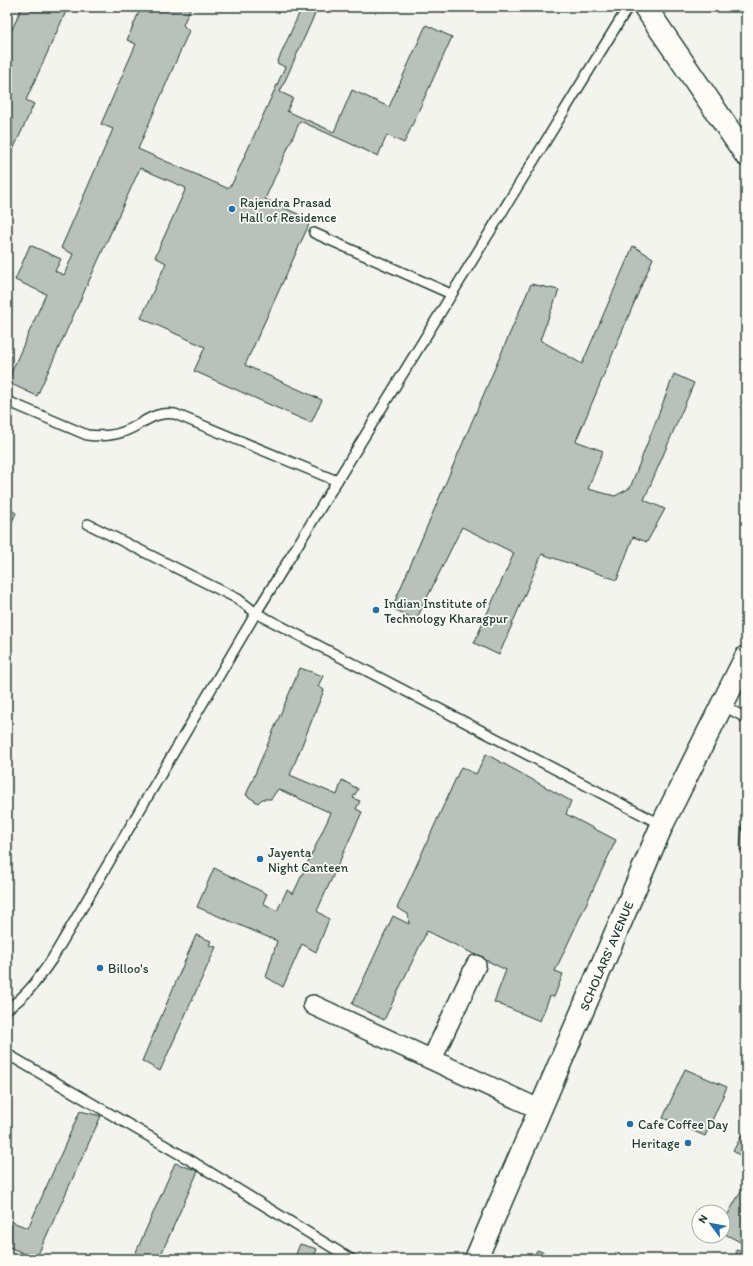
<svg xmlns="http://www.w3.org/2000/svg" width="753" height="1266" viewBox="0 0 753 1266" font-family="Itim,sans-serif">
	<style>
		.building { fill: #b9c1bb; stroke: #1f3d34 }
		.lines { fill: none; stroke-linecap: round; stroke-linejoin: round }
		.service-casing { stroke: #1f3d34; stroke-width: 12 }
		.minor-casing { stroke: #1f3d34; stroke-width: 22 }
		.tertiary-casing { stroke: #1f3d34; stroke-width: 25 }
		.service { stroke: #fdfcf7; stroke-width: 9 }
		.minor { stroke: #fdfcf7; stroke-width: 19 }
		.tertiary { stroke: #fdfcf7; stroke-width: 22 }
		.poi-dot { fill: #1f6fb2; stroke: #fdfcf7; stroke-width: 1.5 }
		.labels { text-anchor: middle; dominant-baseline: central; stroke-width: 3.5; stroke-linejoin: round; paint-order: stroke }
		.poi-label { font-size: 13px; fill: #1f3d34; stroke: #fdfcf7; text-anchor: start }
		.street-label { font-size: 13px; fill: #1f3d34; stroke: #fdfcf7 }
	</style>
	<rect width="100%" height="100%" fill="#f4f4ef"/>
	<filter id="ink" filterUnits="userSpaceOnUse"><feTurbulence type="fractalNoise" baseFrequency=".025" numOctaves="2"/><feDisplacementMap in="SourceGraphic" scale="8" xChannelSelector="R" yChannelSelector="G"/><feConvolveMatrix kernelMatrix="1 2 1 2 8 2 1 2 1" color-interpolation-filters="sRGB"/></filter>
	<g filter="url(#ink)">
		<!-- building -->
		<g class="building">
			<path d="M 22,7 L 68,7 L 26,100 L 34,104 L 7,163 L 7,41 Z"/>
			<path d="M 141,7 L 191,7 L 183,25 L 189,31 L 138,149 L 227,188 L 232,184 L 285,67 L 277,63 L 302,7 L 318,7 L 280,92 L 293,98 L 287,111 L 334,132 L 352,90 L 389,107 L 426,25 L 452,37 L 404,143 L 387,135 L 378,156 L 300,121 L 265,199 L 311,220 L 245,365 L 322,400 L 311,423 L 194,371 L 205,347 L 141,318 L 166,263 L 155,257 L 186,188 L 140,168 L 37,396 L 7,382 L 46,294 L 15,280 L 30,245 L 61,259 L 55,271 L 64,275 L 73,254 L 61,248 L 113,129 L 101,124 L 136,44 L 127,40 Z"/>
			<path d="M 633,246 L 653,258 L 576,441 L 603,451 L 588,489 L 615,496 L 630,488 L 674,374 L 694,383 L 644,500 L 665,509 L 647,542 L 633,537 L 617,580 L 542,554 L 499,655 L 474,643 L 514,553 L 462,527 L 416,620 L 392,608 L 531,284 L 559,290 L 540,340 L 582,364 Z"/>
			<path d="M 7,508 L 16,513 L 7,533 Z"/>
			<path d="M 300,668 L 323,676 L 318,686 L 324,690 L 290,775 L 337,795 L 342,780 L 358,789 L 353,798 L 360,801 L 356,809 L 362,812 L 317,911 L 329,919 L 316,952 L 302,944 L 283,987 L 266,977 L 277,941 L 197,907 L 214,868 L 267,894 L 263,903 L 277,911 L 287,890 L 293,894 L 331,813 L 278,789 L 271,799 L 262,799 L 258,803 L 246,795 Z"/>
			<path d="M 486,754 L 571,801 L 566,814 L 616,840 L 555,971 L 563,974 L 554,997 L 550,996 L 540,1021 L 494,1002 L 506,970 L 427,931 L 384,1020 L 352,1004 L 393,916 L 409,924 L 408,914 L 397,908 L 461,767 L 476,774 Z"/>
			<path d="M 742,823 L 746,825 L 746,853 L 740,850 Z"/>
			<path d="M 196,935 L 211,941 L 209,945 L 216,947 L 160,1071 L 142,1061 Z"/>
			<path d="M 685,1069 L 727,1087 L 705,1136 L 663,1118 Z"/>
			<path d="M 80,1111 L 101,1116 L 36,1259 L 7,1246 L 7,1220 L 28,1228 Z"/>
			<path d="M 746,1128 L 746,1159 L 733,1151 Z"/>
			<path d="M 175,1163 L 198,1171 L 159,1259 L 133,1259 Z"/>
			<path d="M 746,1182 L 746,1245 L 723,1233 L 723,1223 Z"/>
			<path d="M 300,1244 L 317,1249 L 313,1259 L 294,1259 Z"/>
			<path d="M 537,1250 L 560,1259 L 533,1259 Z"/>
			<path d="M 736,1250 L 746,1253 L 746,1259 L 737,1258 Z"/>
		</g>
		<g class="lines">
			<!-- service casing -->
			<g class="service-casing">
				<g id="service">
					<path d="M 314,233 L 451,294"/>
					<path d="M 7,401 L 87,435 C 102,437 116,436 130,429 C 146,421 156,411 175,414 L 337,481"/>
					<path d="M 88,524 L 238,599 L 256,613 L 628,7"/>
					<path d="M 722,705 L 746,718"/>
					<path d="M 7,1009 C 27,996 39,978 52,959 L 256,613 L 662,825"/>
					<path d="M 7,1054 L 195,1163 L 351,1259"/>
				</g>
			</g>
			<!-- minor casing -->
			<g class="minor-casing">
				<g id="minor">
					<path d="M 313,1005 L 541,1110"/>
					<path d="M 432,1059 L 476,965"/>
				</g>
			</g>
			<!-- tertiary casing -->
			<g class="tertiary-casing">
				<g id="tertiary">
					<path d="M 645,7 L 746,155"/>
					<path id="s1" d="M 476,1259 L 662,825 L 746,657"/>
				</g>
			</g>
			<!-- service -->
			<use href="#service" class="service"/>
			<!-- minor -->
			<use href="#minor" class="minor"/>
			<!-- tertiary -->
			<use href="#tertiary" class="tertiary"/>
		</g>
	</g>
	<!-- markers -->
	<g class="poi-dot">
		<circle cx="232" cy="209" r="4"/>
		<circle cx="376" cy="610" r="4"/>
		<circle cx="260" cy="859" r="4"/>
		<circle cx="100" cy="968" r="4"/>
		<circle cx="630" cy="1124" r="4"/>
		<circle cx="688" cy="1143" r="4"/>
	</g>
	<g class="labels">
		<!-- poi labels -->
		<g class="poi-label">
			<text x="240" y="202">Rajendra Prasad<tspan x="240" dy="15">Hall of Residence</tspan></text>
			<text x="384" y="603">Indian Institute of<tspan x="384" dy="15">Technology Kharagpur</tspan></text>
			<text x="268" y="852">Jayenta<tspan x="268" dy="15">Night Canteen</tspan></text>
			<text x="108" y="968">Billoo's</text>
			<text x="638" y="1124">Cafe Coffee Day</text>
			<text x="680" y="1143" text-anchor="end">Heritage</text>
		</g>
		<!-- street labels -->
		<g class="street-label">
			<text stroke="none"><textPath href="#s1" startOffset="330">SCHOLARS' AVENUE</textPath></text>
		</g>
	</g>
	<!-- margin -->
	<rect width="753" height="1266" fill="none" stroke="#fdfcf7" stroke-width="24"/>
	<rect x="12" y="12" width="729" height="1242" fill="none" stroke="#1f3d34" stroke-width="1.5" filter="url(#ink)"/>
	<!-- north arrow -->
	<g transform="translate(711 1224) rotate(302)"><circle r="19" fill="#fdfcf7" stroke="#a4b0a9"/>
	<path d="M0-3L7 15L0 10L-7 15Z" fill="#1f6fb2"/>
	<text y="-6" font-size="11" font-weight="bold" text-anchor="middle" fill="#1f3d34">N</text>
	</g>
</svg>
